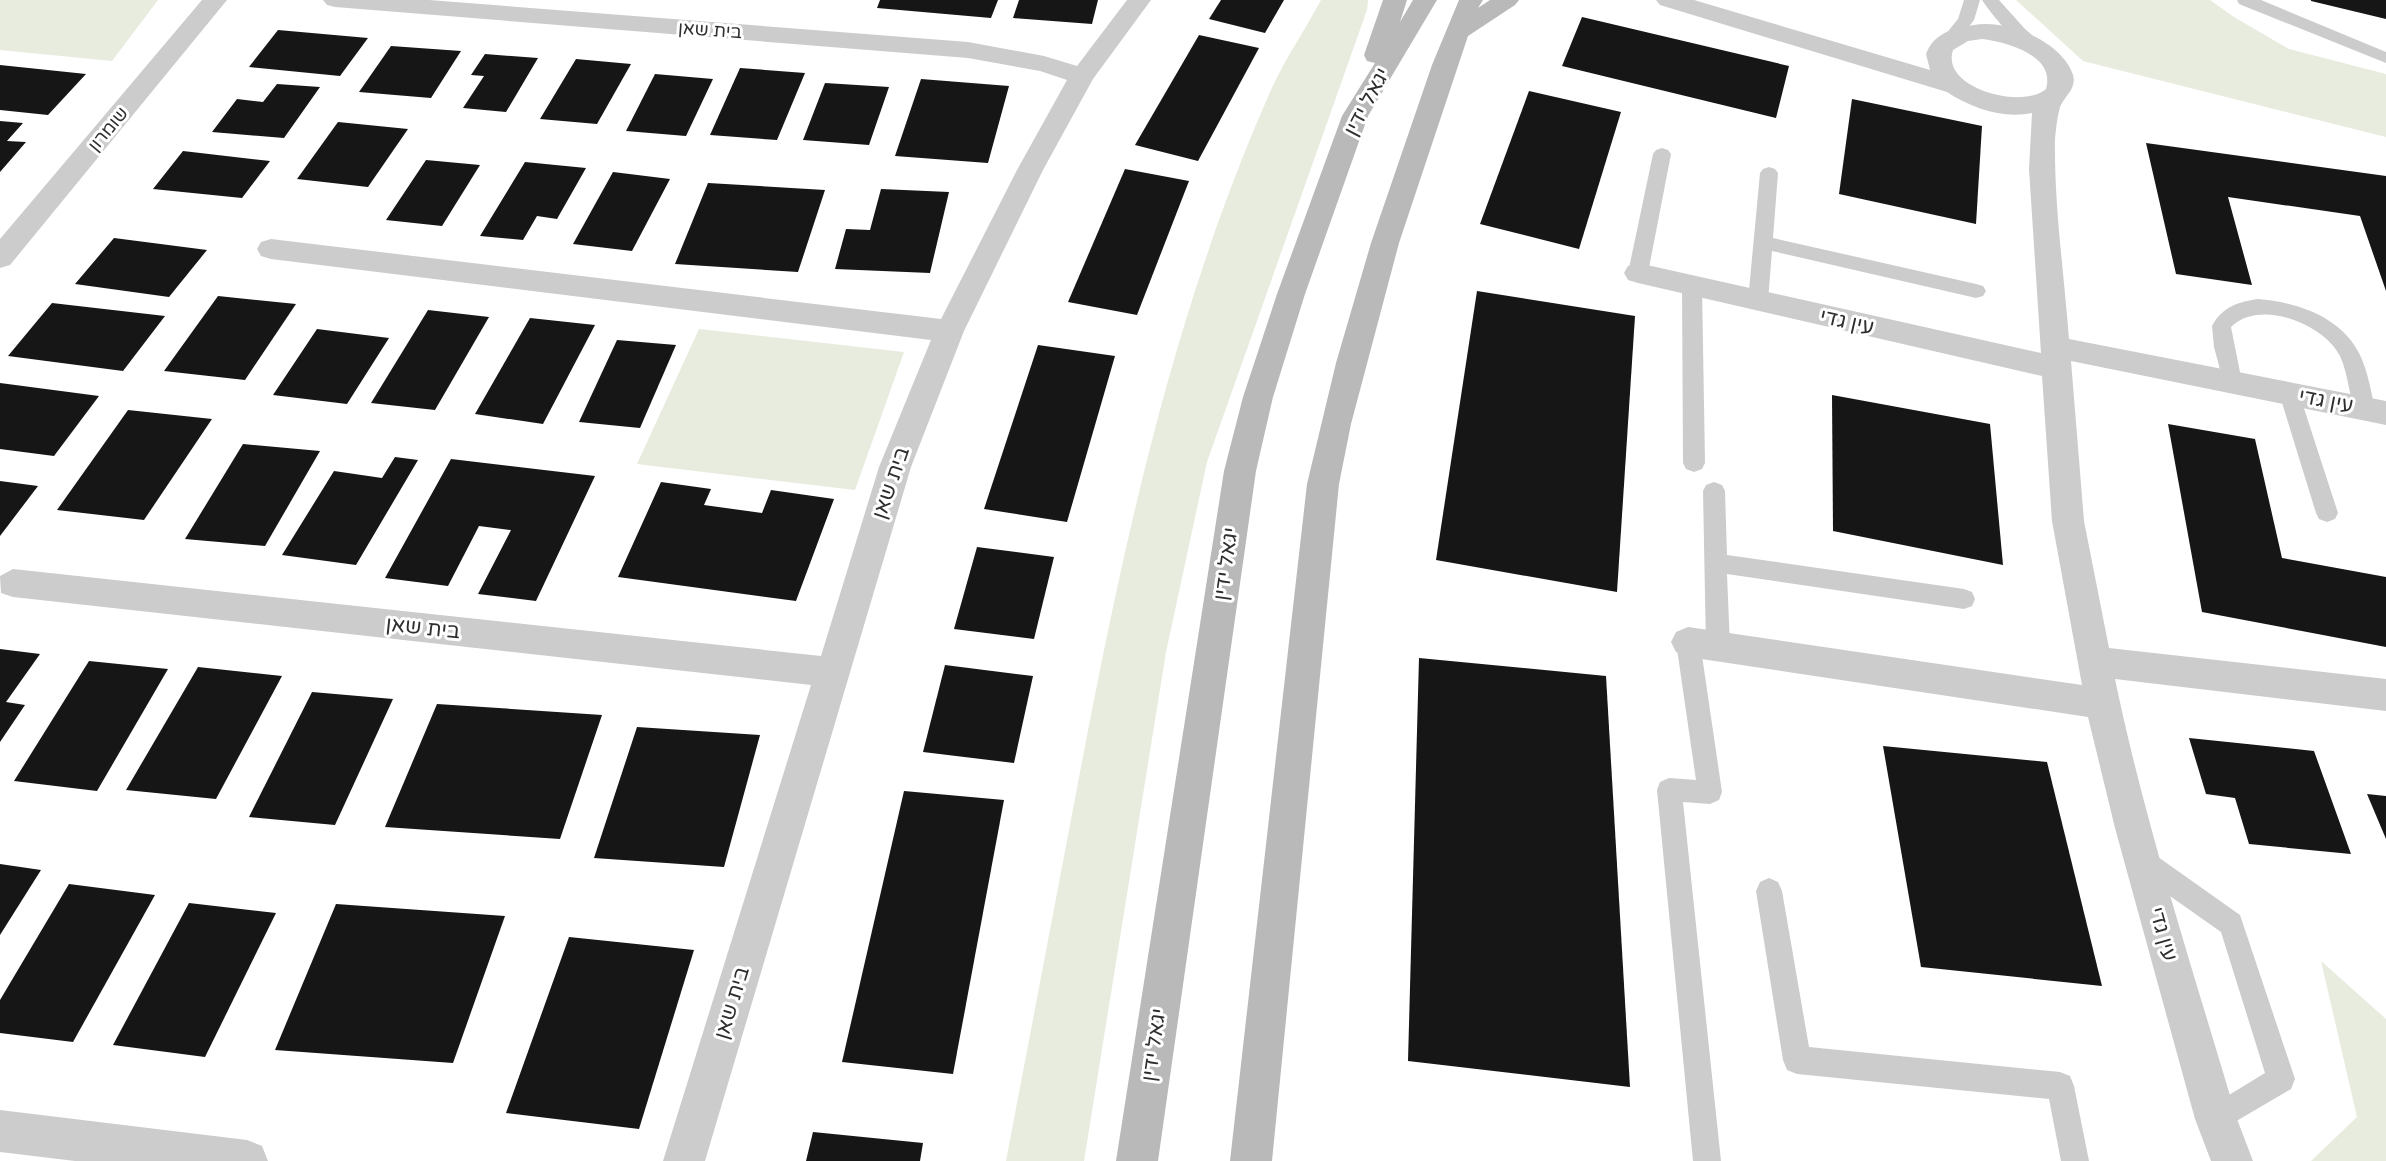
<svg xmlns="http://www.w3.org/2000/svg" width="2386" height="1161" viewBox="0 0 2386 1161" font-family="'Varela Round',Heebo,sans-serif">
	<style>
		.green { fill: #e7ecde }
		.building { fill: #161616 }
		.lines { fill: none; stroke-linecap: round; stroke-linejoin: round }
		.service { fill: #ccc; fill-rule: evenodd }
		.minor { fill: #ccc; fill-rule: evenodd }
		.tertiary { fill: #ccc; fill-rule: evenodd }
		.secondary { fill: #b9b9b9; fill-rule: evenodd }
		.labels { text-anchor: middle; dominant-baseline: central; stroke-width: 6; stroke-linejoin: round; paint-order: stroke }
		.far-street-label { font-size: 18px; fill: #2f2f2f; stroke: #fff }
		.street-label { font-size: 21px; fill: #2f2f2f; stroke: #fff }
	</style>
	<rect width="100%" height="100%" fill="#fff"/>
	<!-- green -->
	<g class="green">
		<path d="M 0,0 L 158,0 L 112,61 L 0,50 Z"/>
		<path d="M 1321,0 L 1368,0 L 1367,10 L 1207,462 L 1166,652 L 1084,1161 L 1006,1161 C 1031,1030 1056,898 1081,767 C 1125,537 1175,306 1271,90 C 1285,59 1305,30 1321,0 Z"/>
		<path d="M 2016,0 L 2210,0 L 2234,17 L 2289,49 L 2386,74 L 2386,137 L 2083,61 Z"/>
		<path d="M 699,329 L 904,352 L 855,490 L 637,464 Z"/>
		<path d="M 2321,961 L 2386,1019 L 2386,1161 L 2311,1161 L 2357,1117 Z"/>
	</g>
	<!-- building -->
	<g class="building">
		<path d="M 880,0 L 998,0 L 991,18 L 877,8 Z"/>
		<path d="M 1019,0 L 1098,0 L 1092,24 L 1013,18 Z"/>
		<path d="M 1221,0 L 1284,0 L 1265,33 L 1209,19 Z"/>
		<path d="M 2311,0 L 2386,0 L 2386,19 L 2311,1 Z"/>
		<path d="M 1582,17 L 1789,66 L 1776,118 L 1562,66 Z"/>
		<path d="M 278,30 L 368,38 L 340,76 L 249,67 Z"/>
		<path d="M 1199,35 L 1259,48 L 1198,161 L 1135,145 Z"/>
		<path d="M 391,46 L 461,51 L 431,98 L 359,92 Z"/>
		<path d="M 485,54 L 538,58 L 506,112 L 463,108 L 484,76 L 471,75 Z"/>
		<path d="M 576,59 L 631,64 L 597,124 L 540,119 Z"/>
		<path d="M 0,65 L 86,74 L 48,115 L 0,110 Z"/>
		<path d="M 740,68 L 805,73 L 777,140 L 710,135 Z"/>
		<path d="M 655,74 L 713,79 L 686,136 L 626,131 Z"/>
		<path d="M 921,79 L 1009,86 L 988,163 L 895,156 Z"/>
		<path d="M 825,83 L 889,87 L 869,145 L 803,140 Z"/>
		<path d="M 277,84 L 320,87 L 284,138 L 212,132 L 237,99 L 263,102 Z"/>
		<path d="M 1529,91 L 1621,112 L 1579,249 L 1480,224 Z"/>
		<path d="M 1852,99 L 1982,126 L 1976,224 L 1839,194 Z"/>
		<path d="M 0,121 L 23,123 L 7,141 L 26,142 L 0,172 Z"/>
		<path d="M 338,122 L 408,129 L 368,187 L 297,179 Z"/>
		<path d="M 2146,143 L 2386,176 L 2386,291 L 2360,216 L 2228,197 L 2252,285 L 2176,274 Z"/>
		<path d="M 183,151 L 270,161 L 242,198 L 153,189 Z"/>
		<path d="M 426,160 L 480,165 L 442,226 L 386,220 Z"/>
		<path d="M 525,162 L 586,168 L 557,219 L 537,216 L 523,240 L 480,236 Z"/>
		<path d="M 1125,169 L 1189,181 L 1137,315 L 1068,302 Z"/>
		<path d="M 613,172 L 670,179 L 632,251 L 573,244 Z"/>
		<path d="M 708,183 L 825,190 L 798,272 L 675,264 Z"/>
		<path d="M 881,189 L 949,192 L 930,273 L 835,269 L 846,229 L 870,230 Z"/>
		<path d="M 114,238 L 207,250 L 169,297 L 75,284 Z"/>
		<path d="M 1477,291 L 1635,316 L 1617,592 L 1436,560 Z"/>
		<path d="M 218,296 L 296,304 L 245,380 L 164,371 Z"/>
		<path d="M 52,303 L 165,316 L 123,371 L 8,356 Z"/>
		<path d="M 428,310 L 489,317 L 435,410 L 371,403 Z"/>
		<path d="M 530,318 L 595,325 L 543,424 L 475,414 Z"/>
		<path d="M 317,329 L 389,338 L 347,404 L 273,395 Z"/>
		<path d="M 617,340 L 676,345 L 640,428 L 579,422 Z"/>
		<path d="M 1038,345 L 1115,356 L 1067,522 L 984,509 Z"/>
		<path d="M 0,383 L 99,396 L 54,456 L 0,449 Z"/>
		<path d="M 1832,395 L 1990,424 L 2003,565 L 1833,531 Z"/>
		<path d="M 128,410 L 212,419 L 144,520 L 57,510 Z"/>
		<path d="M 2168,424 L 2255,439 L 2282,558 L 2386,577 L 2386,647 L 2202,612 Z"/>
		<path d="M 243,444 L 320,451 L 265,546 L 185,539 Z"/>
		<path d="M 395,457 L 418,460 L 356,565 L 282,555 L 334,471 L 382,478 Z"/>
		<path d="M 451,459 L 595,476 L 536,601 L 478,594 L 511,530 L 479,526 L 448,586 L 385,578 Z"/>
		<path d="M 0,481 L 38,486 L 0,536 Z"/>
		<path d="M 661,482 L 711,489 L 704,505 L 762,513 L 771,490 L 834,499 L 796,601 L 618,577 Z"/>
		<path d="M 977,547 L 1054,557 L 1034,639 L 954,629 Z"/>
		<path d="M 0,649 L 40,654 L 6,702 L 25,705 L 0,742 Z"/>
		<path d="M 1419,658 L 1606,676 L 1630,1087 L 1408,1061 Z"/>
		<path d="M 89,661 L 168,669 L 97,791 L 14,781 Z"/>
		<path d="M 945,665 L 1033,676 L 1014,763 L 923,752 Z"/>
		<path d="M 198,667 L 282,676 L 216,799 L 126,790 Z"/>
		<path d="M 312,692 L 393,699 L 335,825 L 249,817 Z"/>
		<path d="M 437,704 L 602,715 L 560,839 L 385,827 Z"/>
		<path d="M 637,727 L 760,735 L 724,867 L 594,858 Z"/>
		<path d="M 2189,738 L 2314,751 L 2351,854 L 2249,844 L 2235,798 L 2206,794 Z"/>
		<path d="M 1883,746 L 2047,762 L 2102,986 L 1921,967 Z"/>
		<path d="M 904,791 L 1004,800 L 953,1074 L 842,1062 Z"/>
		<path d="M 2367,794 L 2386,796 L 2386,839 Z"/>
		<path d="M 0,864 L 41,870 L 0,935 Z"/>
		<path d="M 69,884 L 155,895 L 73,1042 L 0,1033 L 0,1000 Z"/>
		<path d="M 189,903 L 276,913 L 205,1057 L 113,1045 Z"/>
		<path d="M 336,904 L 505,916 L 453,1063 L 275,1050 Z"/>
		<path d="M 569,937 L 694,950 L 639,1129 L 506,1113 Z"/>
		<path d="M 813,1132 L 923,1143 L 920,1161 L 806,1161 Z"/>
	</g>
	<g class="lines">
		<!-- service -->
		<g class="service">
			<path d="M 1964,0 L 1980,0 L 1974,20 L 1955,44 L 1943,44 L 1941,40 L 1958,19 Z"/>
			<path d="M 1982,0 L 1999,0 L 2025,29 L 2046,47 L 2044,51 C 2024,56 1992,15 1982,0 Z"/>
			<path d="M 2237,0 L 2261,0 L 2386,52 L 2386,63 L 2239,4 Z"/>
			<path d="M 1662,148 L 1668,150 L 1671,154 L 1648,273 L 1645,278 L 1638,280 L 1631,278 L 1628,273 L 1653,154 L 1656,150 Z"/>
			<path d="M 1769,167 L 1775,169 L 1778,173 L 1773,238 L 1976,284 L 1983,286 L 1986,291 L 1983,296 L 1976,298 L 1772,251 L 1768,301 L 1765,306 L 1758,308 L 1751,306 L 1748,301 L 1760,173 L 1763,169 Z"/>
			<path d="M 1692,279 L 1699,281 L 1702,286 L 1705,463 L 1702,469 L 1694,472 L 1686,469 L 1683,463 L 1682,286 L 1685,281 Z"/>
			<path d="M 2258,299 C 2297,302 2342,317 2360,355 C 2368,372 2371,391 2375,409 L 2372,415 L 2365,417 L 2358,415 C 2348,397 2349,375 2340,356 C 2324,324 2259,298 2231,327 L 2242,382 L 2239,388 L 2232,390 L 2225,388 L 2214,347 L 2212,326 C 2222,307 2238,302 2258,299 Z"/>
			<path d="M 2289,385 L 2296,387 L 2299,393 L 2338,513 L 2335,519 L 2327,522 L 2319,519 L 2316,513 L 2279,393 L 2282,387 Z"/>
			<path d="M 1714,482 L 1722,485 L 1725,491 L 1727,555 L 1964,589 L 1972,592 L 1975,599 L 1972,606 L 1964,609 L 1727,574 L 1730,647 L 1726,654 L 1718,657 L 1710,654 L 1706,647 L 1703,491 L 1706,485 Z"/>
			<path d="M 1688,632 L 1696,635 L 1700,642 L 1722,792 L 1719,800 L 1710,804 L 1683,802 L 1721,1161 L 1693,1161 L 1657,790 L 1660,782 L 1669,778 L 1696,780 L 1676,642 L 1680,635 Z"/>
			<path d="M 2142,849 L 2151,852 L 2240,915 L 2295,1079 L 2291,1089 L 2216,1133 L 2206,1129 L 2202,1119 L 2206,1109 L 2265,1073 L 2221,932 L 2133,870 L 2129,861 L 2133,852 Z"/>
			<path d="M 1769,878 L 1778,882 L 1782,891 L 1809,1047 L 2060,1072 L 2070,1076 L 2074,1086 L 2089,1161 L 2061,1161 L 2049,1099 L 1797,1074 L 1787,1070 L 1783,1060 L 1756,891 L 1760,882 Z"/>
		</g>
		<!-- minor -->
		<g class="minor">
			<path d="M 323,0 L 429,0 L 968,42 L 1044,56 L 1077,66 L 1127,0 L 1151,0 L 1093,79 L 1043,170 L 964,331 L 911,467 L 705,1161 L 663,1161 L 811,685 L 13,597 L 1,593 L 0,576 L 13,569 L 821,656 L 879,467 L 931,340 L 271,259 L 261,256 L 257,249 L 261,242 L 271,239 L 941,319 L 1017,170 L 1067,80 L 1040,71 L 968,58 L 335,7 L 327,5 Z"/>
			<path d="M 1656,0 L 1694,0 L 1930,70 L 1926,54 C 1934,33 1953,28 1974,25 C 2006,19 2062,41 2073,75 C 2077,89 2064,96 2060,107 C 2057,118 2056,128 2055,139 C 2054,205 2064,273 2069,339 L 2386,401 L 2386,425 L 2071,361 L 2084,521 L 2109,648 L 2386,679 L 2386,711 L 2115,679 C 2146,828 2194,973 2237,1119 L 2253,1161 L 2211,1161 L 2195,1119 L 2115,828 L 2088,717 L 1688,657 L 1676,652 L 1671,642 L 1676,632 L 1688,627 L 2082,685 L 2052,521 L 2042,376 L 1638,283 L 1628,280 L 1624,273 L 1628,266 L 1638,263 L 2041,353 L 2029,169 L 2032,113 C 2003,119 1971,108 1947,92 L 1660,5 ZM 1982,39 C 2006,42 2056,55 2046,89 C 2022,110 1940,88 1953,50 L 1968,41 Z"/>
			<path d="M 0,1110 L 247,1140 L 262,1146 L 268,1161 L 75,1161 L 0,1152 Z"/>
		</g>
		<!-- tertiary -->
		<path class="tertiary" d="M 202,0 L 227,0 L 10,265 L 0,268 L 0,239 Z"/>
		<!-- secondary -->
		<g class="secondary">
			<path d="M 1383,0 L 1407,0 L 1400,22 L 1413,0 L 1437,0 L 1368,116 L 1305,294 L 1273,397 L 1256,471 L 1158,1161 L 1116,1161 L 1224,471 L 1243,397 L 1277,294 L 1342,116 L 1375,63 L 1367,61 L 1364,55 Z"/>
			<path d="M 1459,0 L 1483,0 L 1478,8 L 1490,0 L 1519,0 L 1515,5 L 1468,36 L 1399,243 L 1351,424 L 1339,484 L 1272,1161 L 1230,1161 L 1307,484 L 1336,363 L 1371,243 L 1432,65 Z"/>
		</g>
	</g>
	<g class="labels">
		<!-- far-street labels -->
		<g class="far-street-label">
			<text transform="translate(710 30) rotate(4)">בית שאן</text>
			<text transform="translate(108 129) rotate(-50)">שומרון</text>
		</g>
		<!-- street labels -->
		<g class="street-label">
			<text transform="translate(1367 102) rotate(-62)">יגאל ידין</text>
			<text transform="translate(1847 322) rotate(13)">עין גדי</text>
			<text transform="translate(2326 401) rotate(11)">עין גדי</text>
			<text transform="translate(891 483) rotate(-71)">בית שאן</text>
			<text transform="translate(1226 564) rotate(-82)">יגאל ידין</text>
			<text transform="translate(423 628) rotate(6)">בית שאן</text>
			<text transform="translate(2163 934) rotate(74)">עין גדי</text>
			<text transform="translate(732 1003) rotate(-73)">בית שאן</text>
			<text transform="translate(1154 1045) rotate(-82)">יגאל ידין</text>
		</g>
	</g>
</svg>
